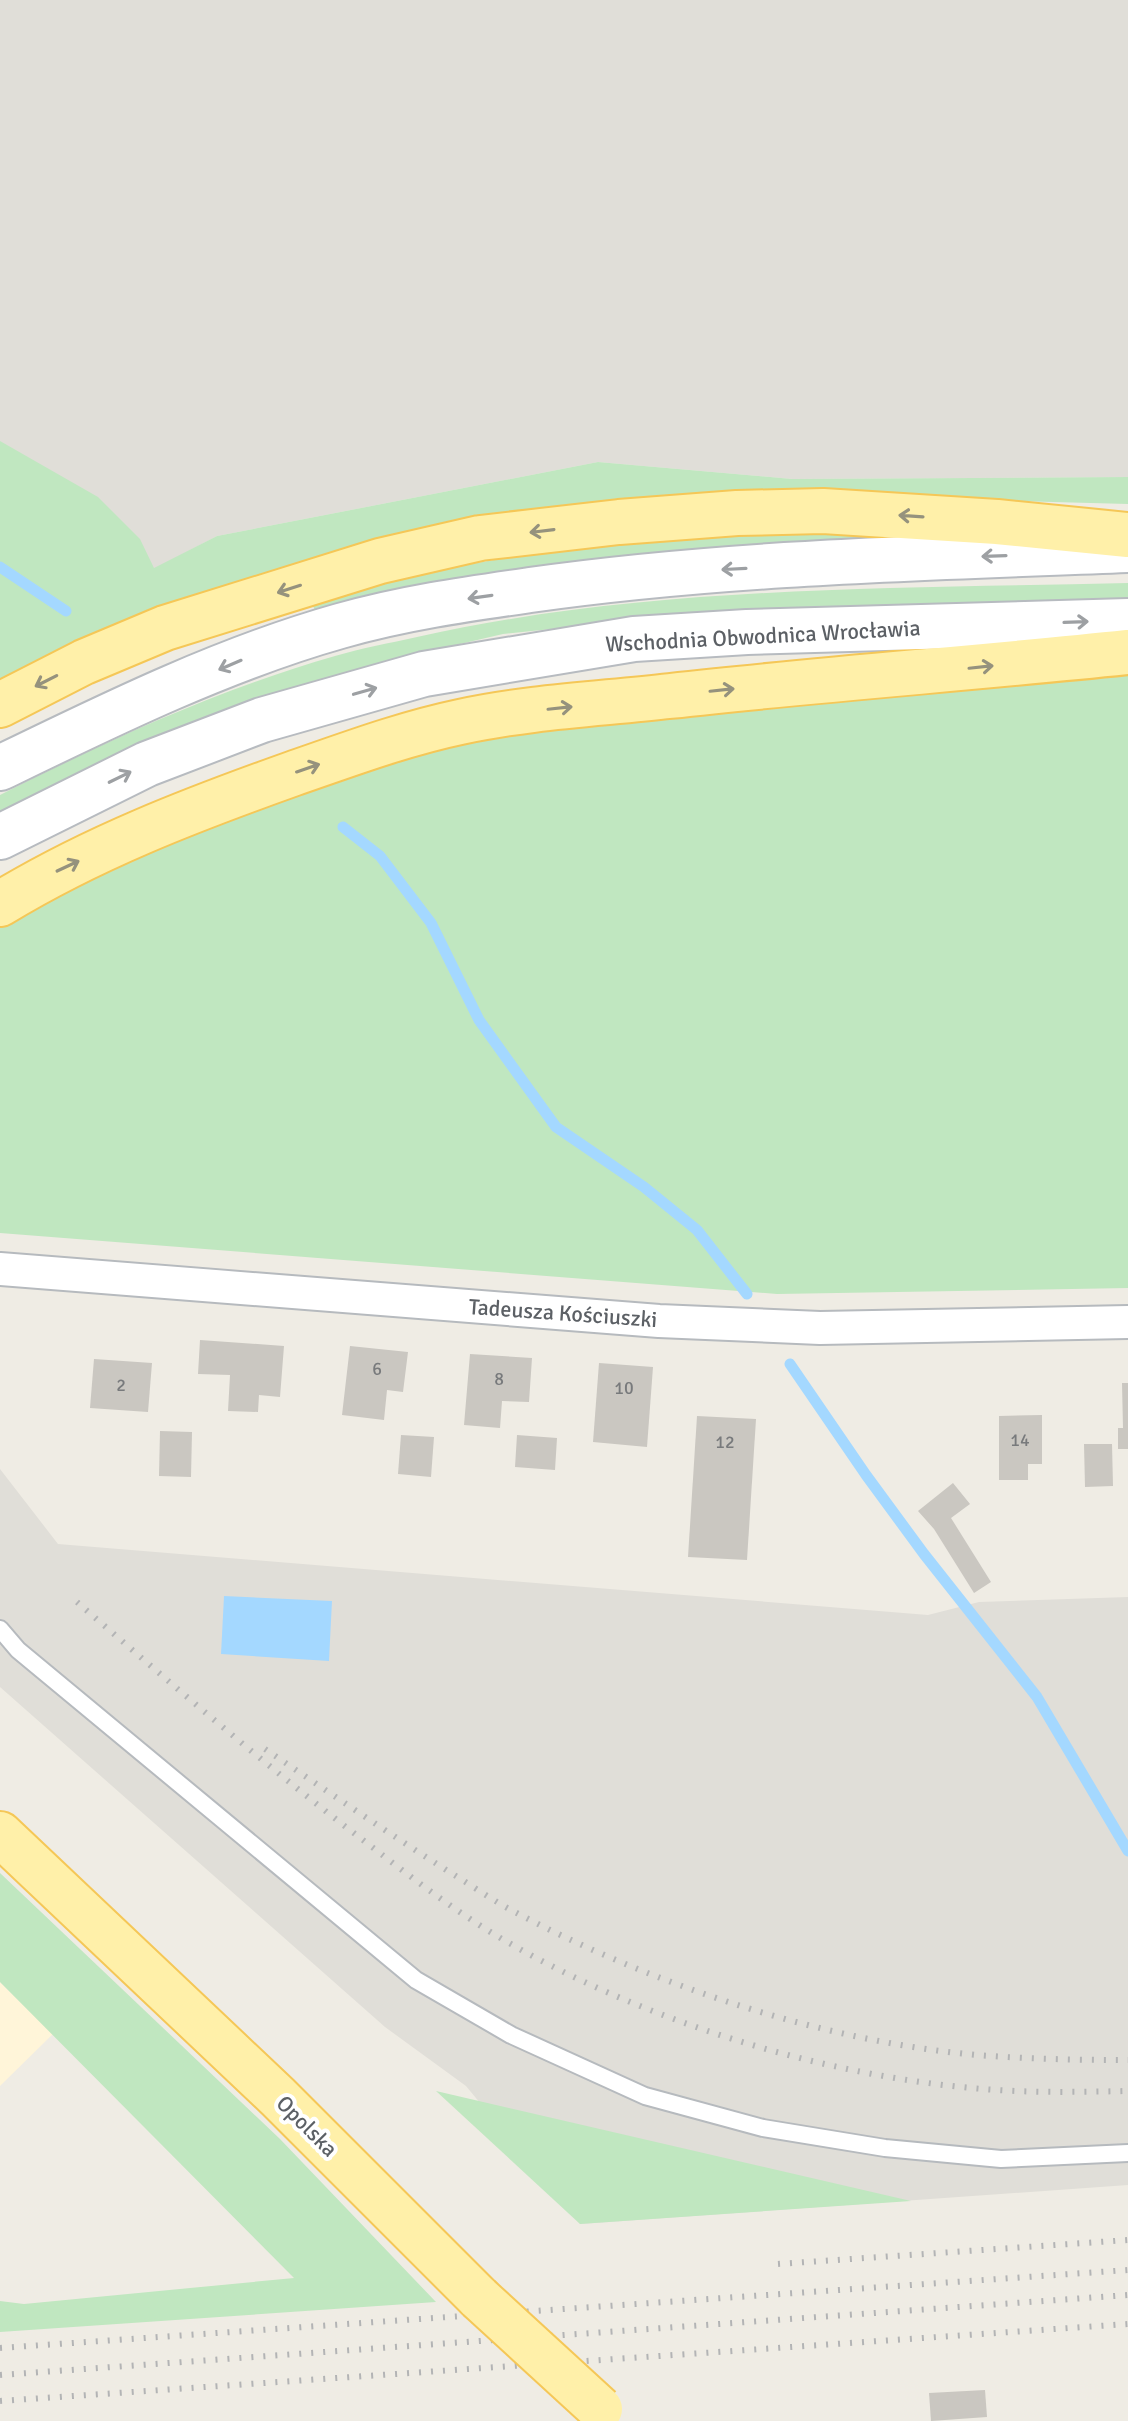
<svg xmlns="http://www.w3.org/2000/svg" width="1128" height="2421" viewBox="0 0 1128 2421" font-family="Signika,sans-serif">
	<style>
		.commercial { fill: #fff5d9 }
		.industrial { fill: #e0ded8 }
		.green { fill: #c0e7c0 }
		.water { fill: #a4d8ff }
		.lines { fill: none; stroke-linecap: round; stroke-linejoin: round }
		.stream { stroke: #a4d8ff; stroke-width: 11 }
		.building { fill: #cac7c1 }
		.lane-casing { stroke: #b6babe; stroke-width: 20 }
		.street-casing { stroke: #b6babe; stroke-width: 36 }
		.secondary-casing { stroke: #b7bbc0; stroke-width: 48 }
		.primary-casing { stroke: #f5c757; stroke-width: 48 }
		.lane { stroke: #fff; stroke-width: 16 }
		.street { stroke: #fff; stroke-width: 32 }
		.secondary { stroke: #fff; stroke-width: 44 }
		.primary { stroke: #fff0a9; stroke-width: 44 }
		.rail { stroke: #b3b4b5; stroke-width: 6; stroke-dasharray: 2 10; stroke-linecap: butt }
		.primary-bridge-casing { stroke: #f5c757; stroke-width: 48; stroke-linecap: butt }
		.primary-bridge { stroke: #fff0a9; stroke-width: 44 }
		.oneway { stroke: #95927d }
		.oneway2 { stroke: #9da0a3 }
		.labels { text-anchor: middle; dominant-baseline: central; stroke-width: 8; stroke-linejoin: round; paint-order: stroke }
		.number-label { font-size: 18px; fill: #787a7c }
		.street-label { font-size: 22px; fill: #5c6065; stroke: #fff }
	</style>
	<rect width="100%" height="100%" fill="#efece4"/>
	<!-- commercial -->
	<path class="commercial" d="M 0,1982 L 53,2034 L 0,2086 Z"/>
	<!-- industrial -->
	<g class="industrial">
		<path d="M 0,0 L 1128,0 L 1128,477 L 792,479 L 598,462 L 217,536 L 154,569 L 0,540 Z"/>
		<path d="M 0,1469 L 58,1544 L 928,1615 L 979,1602 L 1128,1597 L 1128,2185 L 580,2224 L 466,2086 L 385,2027 L 0,1687 Z"/>
	</g>
	<!-- green -->
	<g class="green">
		<path d="M 0,441 L 98,497 L 140,539 L 154,568 L 217,536 L 598,462 L 792,479 L 1128,477 L 1128,504 L 981,500 L 361,549 L 207,591 L 76,644 L 0,681 Z"/>
		<path d="M 871,532 L 870,542 L 317,616 L 310,598 C 438,568 563,545 694,534 C 752,530 812,533 871,532 Z"/>
		<path d="M 1128,583 L 1128,598 L 666,617 L 503,634 L 374,664 L 212,714 L 143,741 L 0,816 L 0,795 C 108,740 218,690 335,656 C 362,648 390,643 417,637 C 649,585 891,589 1128,583 Z"/>
		<path d="M 1128,672 L 1128,1288 L 777,1294 L 0,1233 L 0,923 L 259,799 L 471,740 L 619,718 Z"/>
		<path d="M 0,1873 L 280,2139 L 436,2302 L 0,2332 L 0,2301 L 24,2304 L 294,2278 L 0,1982 Z"/>
		<path d="M 436,2091 L 911,2201 L 580,2224 Z"/>
	</g>
	<!-- water -->
	<path class="water" d="M 224,1596 L 332,1601 L 329,1661 L 221,1654 Z"/>
	<g class="lines">
		<!-- stream -->
		<g class="stream">
			<path d="M 0,567 L 66,611"/>
			<path d="M 343,827 L 380,856 L 431,923 L 479,1020 L 556,1127 L 644,1187 L 697,1230 L 747,1294"/>
			<path d="M 790,1364 L 866,1475 L 924,1554 L 1037,1697 L 1128,1851"/>
		</g>
	</g>
	<!-- building -->
	<g class="building">
		<path d="M 200,1340 L 284,1346 L 280,1397 L 259,1395 L 258,1412 L 228,1411 L 230,1375 L 198,1374 Z"/>
		<path d="M 350,1346 L 408,1352 L 403,1392 L 387,1390 L 384,1420 L 342,1415 Z"/>
		<path d="M 470,1354 L 532,1358 L 529,1402 L 502,1401 L 500,1428 L 464,1425 Z"/>
		<path d="M 94,1359 L 152,1363 L 148,1412 L 90,1408 Z"/>
		<path d="M 599,1363 L 653,1367 L 647,1447 L 593,1442 Z"/>
		<path d="M 1122,1383 L 1128,1383 L 1128,1449 L 1118,1449 L 1118,1428 L 1123,1428 Z"/>
		<path d="M 1042,1415 L 1042,1464 L 1028,1464 L 1028,1480 L 999,1480 L 999,1416 Z"/>
		<path d="M 697,1416 L 756,1419 L 747,1560 L 688,1557 Z"/>
		<path d="M 160,1431 L 192,1432 L 191,1477 L 159,1476 Z"/>
		<path d="M 401,1435 L 434,1437 L 431,1477 L 398,1474 Z"/>
		<path d="M 517,1435 L 557,1438 L 555,1470 L 515,1467 Z"/>
		<path d="M 1084,1444 L 1112,1444 L 1113,1486 L 1085,1487 Z"/>
		<path d="M 953,1483 L 970,1504 L 951,1518 L 991,1582 L 974,1593 L 934,1529 L 918,1511 Z"/>
		<path d="M 985,2390 L 987,2417 L 931,2421 L 929,2393 Z"/>
	</g>
	<g class="lines">
		<!-- lane casing -->
		<g class="lane-casing">
			<path id="lane" d="M 0,1629 L 18,1650 L 416,1980 L 511,2035 L 645,2096 L 763,2128 L 885,2148 L 1001,2159 L 1128,2153"/>
		</g>
		<!-- street casing -->
		<g class="street-casing">
			<path id="street" d="M 0,1269 L 659,1321 L 820,1328 L 1128,1322"/>
		</g>
		<!-- secondary casing -->
		<g class="secondary-casing">
			<g id="secondary">
				<path d="M 0,768 C 109,715 223,659 340,626 C 403,608 467,599 530,590 C 728,562 929,558 1128,550"/>
				<path d="M 0,837 L 147,764 L 262,720 L 424,674 L 634,639 L 747,632 L 1128,621"/>
			</g>
		</g>
		<!-- primary casing -->
		<g class="primary-casing">
			<g id="primary">
				<path d="M 0,705 L 84,662 L 165,628 L 380,561 L 480,538 L 619,522 L 737,513 L 823,511 L 997,522 L 1128,535"/>
				<path d="M 0,904 C 92,848 191,810 292,774 C 347,755 403,734 460,722 C 529,707 600,704 670,696 C 823,679 975,668 1128,652"/>
				<path d="M 0,1834 L 278,2097 L 479,2298"/>
			</g>
		</g>
		<!-- lane -->
		<use href="#lane" class="lane"/>
		<!-- street -->
		<use href="#street" class="street"/>
		<!-- secondary -->
		<use href="#secondary" class="secondary"/>
		<!-- primary -->
		<use href="#primary" class="primary"/>
		<!-- rail -->
		<g class="rail">
			<path d="M 77,1602 C 168,1681 259,1760 355,1834 C 401,1869 447,1906 497,1936 C 637,2019 821,2076 983,2089 C 1031,2093 1080,2092 1128,2091"/>
			<path d="M 265,1749 C 327,1791 388,1833 451,1873 C 471,1885 492,1900 513,1911 C 650,1984 822,2041 977,2055 C 1027,2059 1078,2060 1128,2060"/>
			<path d="M 778,2264 L 1128,2240"/>
			<path d="M 0,2348 L 1128,2270"/>
			<path d="M 0,2375 L 1128,2295"/>
			<path d="M 0,2401 L 1128,2324"/>
		</g>
		<!-- primary-bridge casing -->
		<g class="primary-bridge-casing">
			<path id="primary-bridge" d="M 479,2298 L 600,2409"/>
		</g>
		<!-- primary-bridge -->
		<use href="#primary-bridge" class="primary-bridge"/>
	</g>
	<!-- one-way arrows -->
	<defs><path id="oneway-shaft" d="M-6 0H5M1.5-3L5.5 0L1.5 3" fill="none" stroke-width="1.6" stroke-linecap="round" stroke-linejoin="round" transform="scale(2)"/></defs>
	<g class="oneway">
		<use href="#oneway-shaft" transform="translate(911 516) rotate(-176)"/>
		<use href="#oneway-shaft" transform="translate(542 531) rotate(173)"/>
		<use href="#oneway-shaft" transform="translate(289 589) rotate(162)"/>
		<use href="#oneway-shaft" transform="translate(981 667) rotate(-6)"/>
		<use href="#oneway-shaft" transform="translate(46 681) rotate(153)"/>
		<use href="#oneway-shaft" transform="translate(722 690) rotate(-6)"/>
		<use href="#oneway-shaft" transform="translate(560 708) rotate(-6)"/>
		<use href="#oneway-shaft" transform="translate(308 768) rotate(-19)"/>
		<use href="#oneway-shaft" transform="translate(68 866) rotate(-25)"/>
	</g>
	<g class="oneway2">
		<use href="#oneway-shaft" transform="translate(994 556) rotate(178)"/>
		<use href="#oneway-shaft" transform="translate(734 569) rotate(177)"/>
		<use href="#oneway-shaft" transform="translate(480 597) rotate(172)"/>
		<use href="#oneway-shaft" transform="translate(1076 622) rotate(-2)"/>
		<use href="#oneway-shaft" transform="translate(230 665) rotate(157)"/>
		<use href="#oneway-shaft" transform="translate(365 691) rotate(-16)"/>
		<use href="#oneway-shaft" transform="translate(120 777) rotate(-26)"/>
	</g>
	<g class="labels">
		<!-- number labels -->
		<g class="number-label">
			<text x="377" y="1369">6</text>
			<text x="499" y="1379">8</text>
			<text x="121" y="1385">2</text>
			<text x="624" y="1388">10</text>
			<text x="1020" y="1440">14</text>
			<text x="725" y="1442">12</text>
		</g>
		<!-- street labels -->
		<g class="street-label">
			<text transform="translate(763 636) rotate(-3)">Wschodnia Obwodnica Wrocławia</text>
			<text transform="translate(563 1313) rotate(4)">Tadeusza Kościuszki</text>
			<text transform="translate(307 2126) rotate(45)">Opolska</text>
		</g>
	</g>
</svg>
